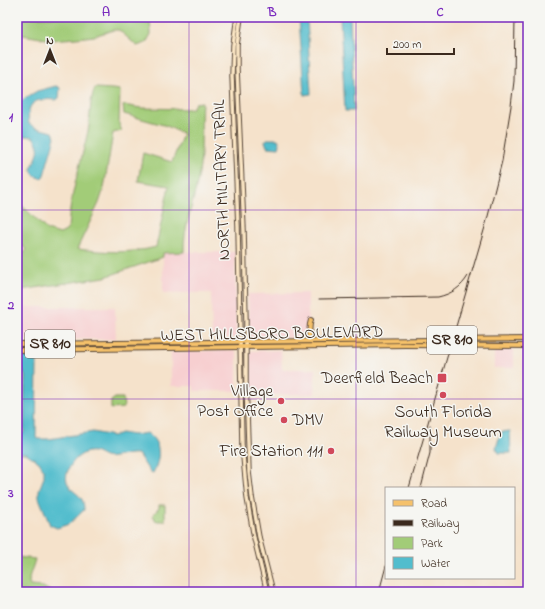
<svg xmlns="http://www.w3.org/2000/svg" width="545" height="609" viewBox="0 0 545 609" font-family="'Indie Flower',sans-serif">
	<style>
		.built { fill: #f7cfd0 }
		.green { fill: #a2cc78; stroke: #6e7b4b }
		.water { fill: #52bdcd; stroke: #467476 }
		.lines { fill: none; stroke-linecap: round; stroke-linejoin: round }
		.secondary-casing { stroke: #574638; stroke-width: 5.5 }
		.primary-casing { stroke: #574638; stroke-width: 6 }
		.secondary { stroke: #fbe6c4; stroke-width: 3.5 }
		.primary { stroke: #f5c16b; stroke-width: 4 }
		.rail { stroke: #3b2a1e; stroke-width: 1 }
		.grid { fill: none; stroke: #7b2cbf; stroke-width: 1; stroke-opacity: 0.55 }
		.poi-dot { fill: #d1495b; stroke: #f6f6f2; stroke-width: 1.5 }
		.labels { text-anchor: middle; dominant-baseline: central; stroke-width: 3; stroke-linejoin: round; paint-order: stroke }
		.shield { fill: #f6f6f2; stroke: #73675e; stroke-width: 1 }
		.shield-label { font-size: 16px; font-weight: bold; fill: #3b2a1e }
		.street-label { font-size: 17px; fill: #3b2a1e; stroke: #f6f6f2 }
		.poi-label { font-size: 17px; fill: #3b2a1e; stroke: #f6f6f2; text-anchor: end }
		.neatline { fill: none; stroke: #7b2cbf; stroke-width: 1.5 }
		.grid-label { font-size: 13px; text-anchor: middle; font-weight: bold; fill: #7b2cbf }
	</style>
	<rect width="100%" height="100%" fill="#f6f6f2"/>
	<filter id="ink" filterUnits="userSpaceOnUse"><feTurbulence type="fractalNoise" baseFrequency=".025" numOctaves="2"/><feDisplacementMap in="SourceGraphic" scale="8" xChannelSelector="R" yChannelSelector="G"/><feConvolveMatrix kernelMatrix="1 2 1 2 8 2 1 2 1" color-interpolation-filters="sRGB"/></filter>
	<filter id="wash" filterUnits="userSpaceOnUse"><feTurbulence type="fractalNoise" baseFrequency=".012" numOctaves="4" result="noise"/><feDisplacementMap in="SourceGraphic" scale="16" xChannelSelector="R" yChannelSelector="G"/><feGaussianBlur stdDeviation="0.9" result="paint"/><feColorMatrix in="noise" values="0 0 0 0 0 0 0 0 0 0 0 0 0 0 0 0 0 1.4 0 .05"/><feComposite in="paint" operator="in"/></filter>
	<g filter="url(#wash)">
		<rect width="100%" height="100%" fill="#f5e2cb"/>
		<!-- built -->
		<g class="built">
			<path d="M 163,252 L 235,252 L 236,338 L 212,338 L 211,293 L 163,293 Z"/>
			<path d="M 308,293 L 308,335 L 305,338 L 251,337 L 249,334 L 248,294 Z"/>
			<path d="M 17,307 L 115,307 L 116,339 L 17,340 Z"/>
			<path d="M 494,348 L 512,348 L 514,350 L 514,368 L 494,368 Z"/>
			<path d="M 234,350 L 237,353 L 237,391 L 194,391 L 194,386 L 171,386 L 171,352 Z"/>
			<path d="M 281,350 L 282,369 L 315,369 L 315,394 L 250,395 L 250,351 Z"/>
			<rect x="523" y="351" width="5" height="40"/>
			<rect x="523" y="394" width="5" height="30"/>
		</g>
		<!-- green -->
		<g class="green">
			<path d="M 17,17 L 150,17 L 151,34 L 146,43 L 137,46 L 119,30 L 113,30 L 94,36 L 76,38 L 52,40 L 17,34 Z"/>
			<path d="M 95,88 L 112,89 L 120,90 L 119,124 L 122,131 L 113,133 L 104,188 L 99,203 L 77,249 C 104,252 130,254 156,247 L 169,186 L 138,181 L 143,153 L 172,162 L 183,134 L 167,126 L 124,114 L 123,105 L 141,108 L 192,109 L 195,103 L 202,102 C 200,126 203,150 199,173 C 195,200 183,226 184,252 L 163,253 L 163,257 L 105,277 L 28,289 L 17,290 L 17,255 L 24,253 L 26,249 L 17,242 L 17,201 L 47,230 L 60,234 L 66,231 L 68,228 C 70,195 81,163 88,131 C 91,116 89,101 95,88 Z"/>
			<path d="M 115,398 L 123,398 L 124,408 L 111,409 L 111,401 Z"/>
			<path d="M 159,505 L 165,505 L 165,521 L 156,521 L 153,515 L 159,508 Z"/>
			<path d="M 17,557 L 35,559 C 33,569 27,576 30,586 L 43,587 L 52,592 L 17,592 Z"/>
		</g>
		<!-- water -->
		<g class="water">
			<path d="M 299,17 L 307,17 L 311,94 L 304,95 Z"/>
			<path d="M 340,17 L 350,17 L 354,111 L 345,111 Z"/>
			<path d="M 56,86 L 60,88 L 59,98 L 56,100 C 36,98 26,101 29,124 L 36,128 L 53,132 L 55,137 L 44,175 L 41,179 L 33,174 L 31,169 C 37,156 43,150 33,137 L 26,136 L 17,138 L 17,103 L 37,91 Z"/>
			<path d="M 267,139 L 278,139 L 280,144 L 279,148 L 267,147 L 265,141 Z"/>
			<path d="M 17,357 L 34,357 L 37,362 L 36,438 L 38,439 L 49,439 L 93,432 L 113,436 L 121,433 L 134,435 L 147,433 C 161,442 161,458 153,473 L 149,471 L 138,454 C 130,453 123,456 114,457 C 103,459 103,455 94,452 C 85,450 75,458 71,465 C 68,469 65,477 67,482 C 73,496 84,492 84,510 L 69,524 L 57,528 L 50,525 L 39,498 L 39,490 L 44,477 L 44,470 L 39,462 L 26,453 L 17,453 L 17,440 L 20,438 L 24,431 L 25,377 L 23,369 L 17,366 Z"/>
			<path d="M 510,431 L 511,453 L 499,453 L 496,448 L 501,432 Z"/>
		</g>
	</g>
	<g filter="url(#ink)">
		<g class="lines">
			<!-- secondary casing -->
			<g class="secondary-casing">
				<g id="secondary">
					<path d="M 237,17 L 233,45 L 232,76 L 238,227 L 242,446 L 247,498 L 254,538 L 267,592"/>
					<path d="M 241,17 L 237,45 L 237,69 L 244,230 L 246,321 L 246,382 L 249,472 L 252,497 L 259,537 L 273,592"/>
				</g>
			</g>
			<!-- primary casing -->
			<g class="primary-casing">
				<g id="primary">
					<path d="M 307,341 C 311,335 308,328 311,320"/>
					<path d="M 17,344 L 528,339"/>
					<path d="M 17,350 L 406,345 L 528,346"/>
				</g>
			</g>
			<!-- secondary -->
			<use href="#secondary" class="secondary"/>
			<!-- primary -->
			<use href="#primary" class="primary"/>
			<!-- rail -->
			<g class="rail">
				<path d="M 319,299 L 438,297 C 451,294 461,288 468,276"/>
				<path d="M 409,488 L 487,220 L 502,161 L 511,106 L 514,81 L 515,17"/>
				<path d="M 421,488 L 430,453 L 430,425"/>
				<path d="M 379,592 L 386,566"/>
			</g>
		</g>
	</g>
	<!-- grid -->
	<path class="grid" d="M 189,17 L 189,592M 356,17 L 356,592M 17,210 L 528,210M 17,399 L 528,399"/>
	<!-- markers -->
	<g class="poi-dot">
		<rect x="437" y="373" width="10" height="10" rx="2"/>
		<circle cx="443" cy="395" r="4"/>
		<circle cx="281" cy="401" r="4"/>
		<circle cx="284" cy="420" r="4"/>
		<circle cx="331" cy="451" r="4"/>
	</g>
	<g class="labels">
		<!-- shield labels -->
		<g class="shield">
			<rect x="427" y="326" width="50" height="28" rx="3"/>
			<rect x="25" y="330" width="50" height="28" rx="3"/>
		</g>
		<g class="shield-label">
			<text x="452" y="340">SR 810</text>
			<text x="50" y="344">SR 810</text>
		</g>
		<!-- street labels -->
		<g class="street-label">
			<text transform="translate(222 180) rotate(-92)">NORTH MILITARY TRAIL</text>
			<text transform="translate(272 334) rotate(-1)">WEST HILLSBORO BOULEVARD</text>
		</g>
		<!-- poi labels -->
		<g class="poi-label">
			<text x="433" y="378">Deerfield Beach</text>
			<text x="273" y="391">Village<tspan x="273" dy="20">Post Office</tspan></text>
			<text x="443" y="412" text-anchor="middle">South Florida<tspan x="443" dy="20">Railway Museum</tspan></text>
			<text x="292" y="420" text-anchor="start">DMV</text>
			<text x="323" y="451">Fire Station 111</text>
		</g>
	</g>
	<!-- margin -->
	<rect width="545" height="609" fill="none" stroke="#f6f6f2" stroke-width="44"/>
	<!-- legend -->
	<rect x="385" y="487" width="130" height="92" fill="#f6f6f2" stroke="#aba49d"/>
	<rect x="393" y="500" width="20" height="6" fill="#f5c16b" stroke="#aba49d"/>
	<text x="421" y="507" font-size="12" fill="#3b2a1e">Road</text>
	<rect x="393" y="520" width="20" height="6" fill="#3b2a1e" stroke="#aba49d"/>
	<text x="421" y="527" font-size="12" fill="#3b2a1e">Railway</text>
	<rect x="393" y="537" width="20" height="12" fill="#a2cc78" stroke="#aba49d"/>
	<text x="421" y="547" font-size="12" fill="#3b2a1e">Park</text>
	<rect x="393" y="557" width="20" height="12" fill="#52bdcd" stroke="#aba49d"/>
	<text x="421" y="567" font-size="12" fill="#3b2a1e">Water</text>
	<!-- north arrow -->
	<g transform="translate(50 50)" stroke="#f6f6f2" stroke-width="3" paint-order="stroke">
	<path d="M0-3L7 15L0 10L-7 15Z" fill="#3b2a1e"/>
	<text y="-6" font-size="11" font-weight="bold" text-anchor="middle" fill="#3b2a1e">N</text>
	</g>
	<!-- scale -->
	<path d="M387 48v6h67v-6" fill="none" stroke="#3b2a1e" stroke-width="2"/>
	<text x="393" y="48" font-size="12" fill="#3b2a1e" stroke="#f6f6f2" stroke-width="3" paint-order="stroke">200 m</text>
	<rect x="22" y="22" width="501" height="565" class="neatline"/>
	<g class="grid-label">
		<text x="106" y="16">A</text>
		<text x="272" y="16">B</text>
		<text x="440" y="16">C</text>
		<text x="11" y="121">1</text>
		<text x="11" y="309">2</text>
		<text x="11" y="497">3</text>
	</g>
</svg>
